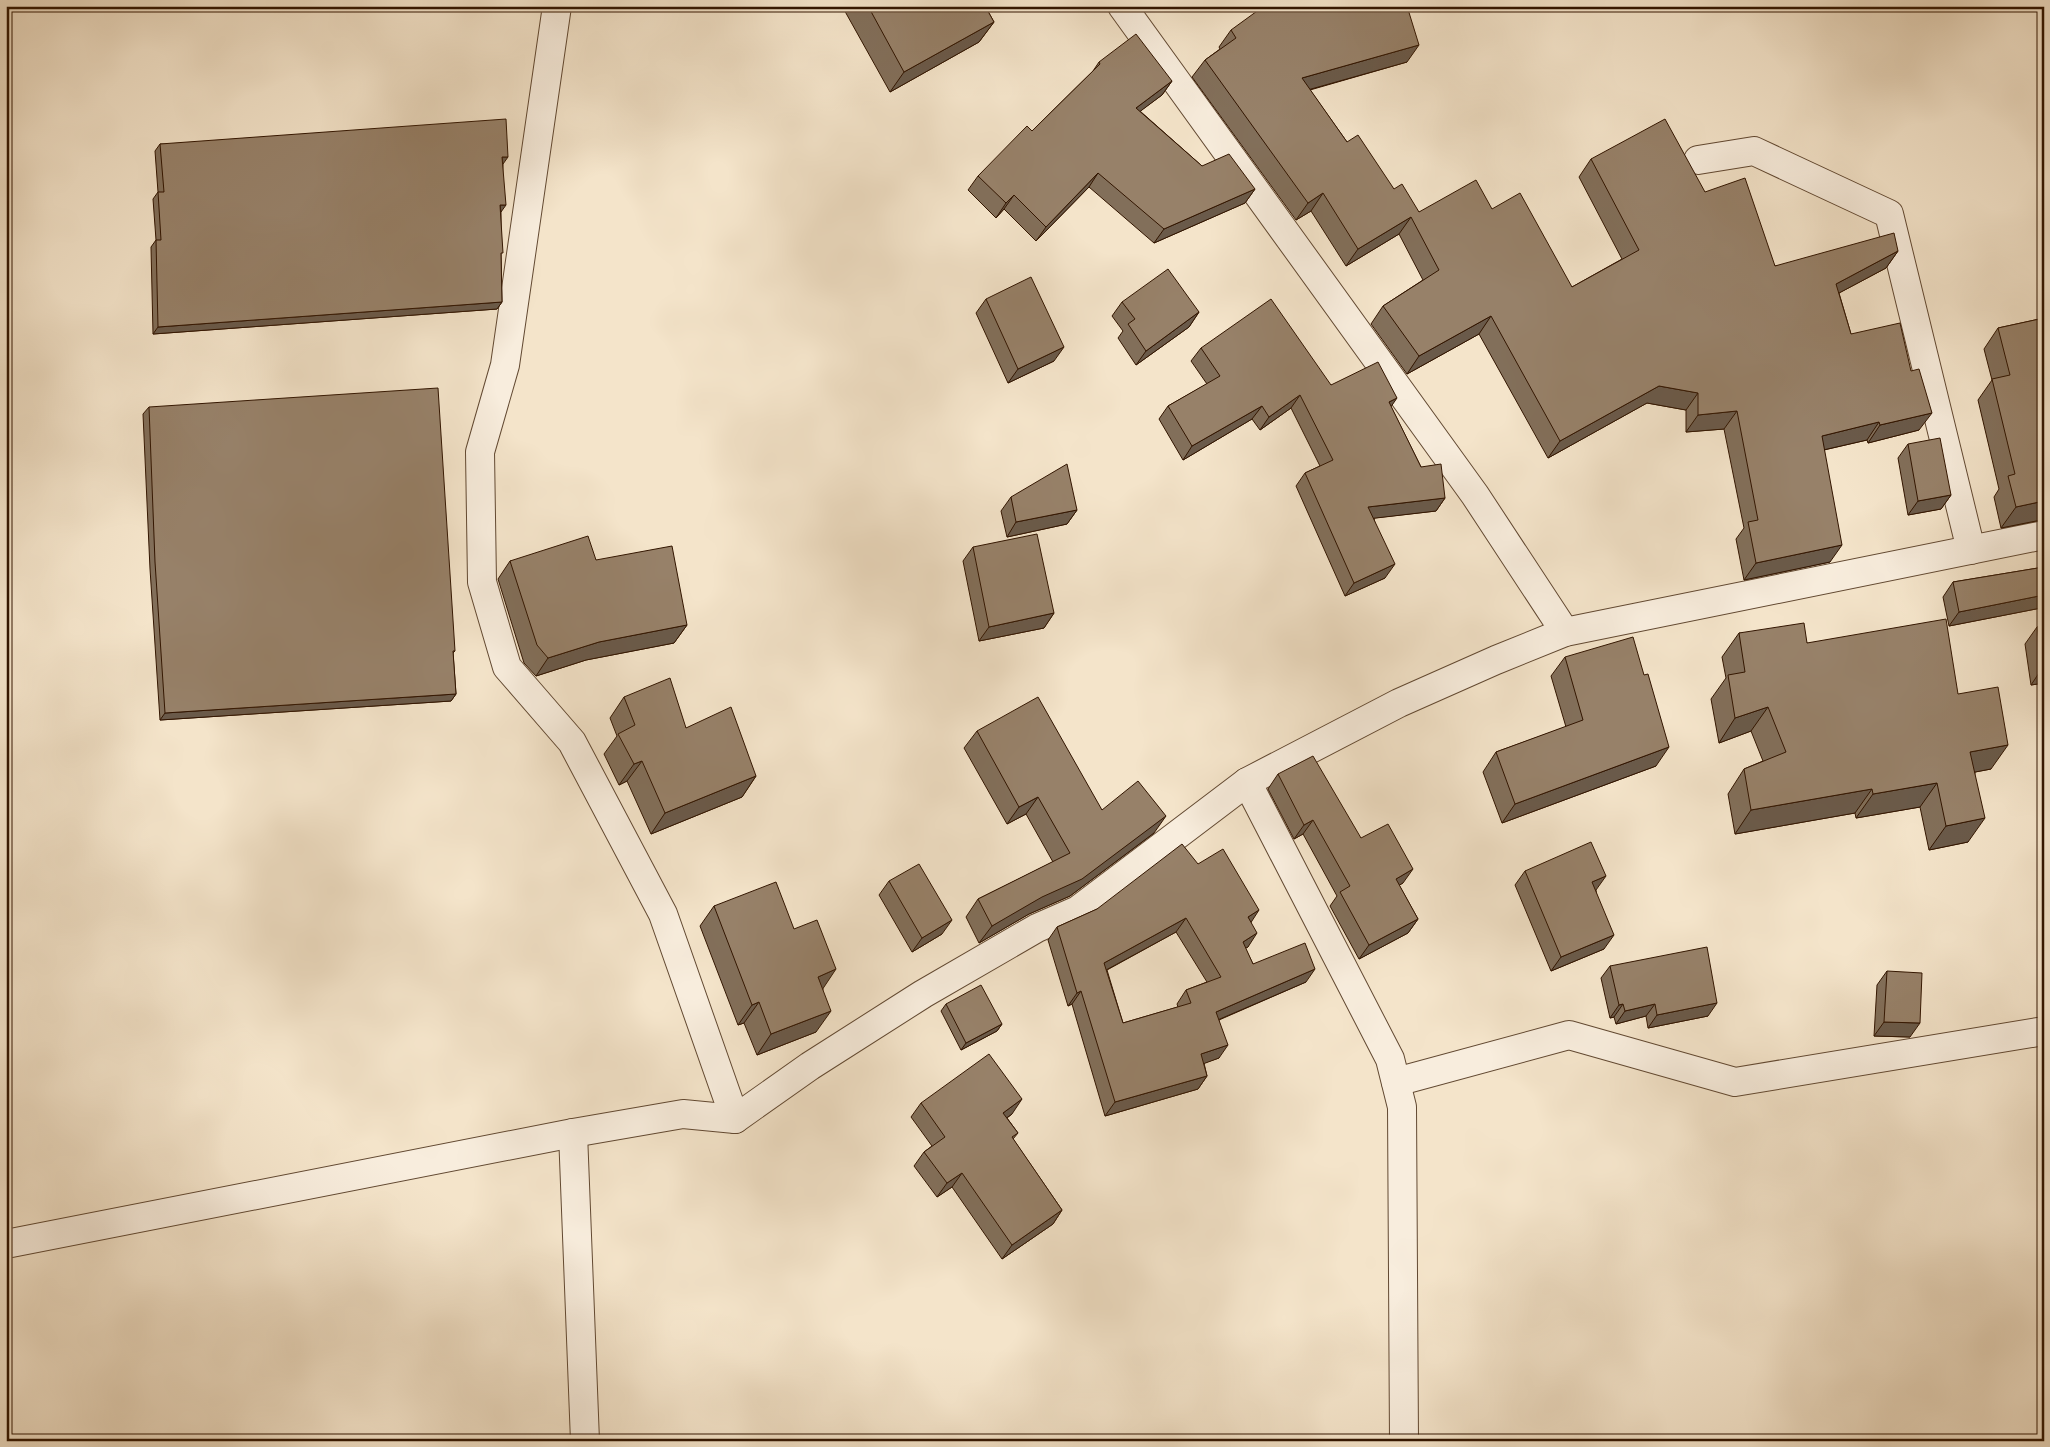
<svg xmlns="http://www.w3.org/2000/svg" width="2050" height="1447" viewBox="0 0 2050 1447" font-family="'IM FELL English',serif">
	<style>
		.lines { fill: none; stroke-linecap: round; stroke-linejoin: round }
		.minor-casing { stroke: #624932; stroke-width: 30 }
		.minor { stroke: #f8eddd; stroke-width: 28 }
		.wall { fill: #826f5a; stroke: #321500; fill-rule: evenodd }
		.shaded-wall { fill: #6a5a4a; stroke: #321500 }
		.building { fill: #978169; stroke: #321500; fill-rule: evenodd }
	</style>
	<rect width="100%" height="100%" fill="#f4e4ca"/>
	<filter id="stains"><feTurbulence type="fractalNoise" baseFrequency=".004" numOctaves="4"/><feColorMatrix values="0 0 0 0 .2 0 0 0 0 .09 0 0 0 0 .02 0 0 0 .5 -.17"/></filter>
	<radialGradient id="worn" r=".72"><stop offset=".6" stop-color="#630" stop-opacity="0"/><stop offset="1" stop-color="#630" stop-opacity=".3"/></radialGradient>
	<g class="lines">
		<!-- minor casing -->
		<g class="minor-casing">
			<g id="minor">
				<path d="M 557,6 L 505,365 L 480,452 L 482,582 L 507,667 L 572,742 L 663,914 L 735,1119"/>
				<path d="M 1122,6 L 1475,495 L 1565,632"/>
				<path d="M 1698,160 L 1754,151 L 1889,214 L 1971,550"/>
				<path d="M 1247,782 L 1390,1059 L 1402,1107 L 1404,1441"/>
				<path d="M 1396,1082 L 1569,1035 L 1735,1082 L 2044,1031"/>
				<path d="M 573,1133 L 585,1441"/>
				<path d="M 6,1244 L 573,1133 L 683,1114 L 735,1119 L 810,1066 L 923,994 L 1037,928 L 1078,910 L 1247,782 L 1399,703 L 1496,660 L 1565,632 L 2044,535"/>
			</g>
		</g>
		<!-- minor -->
		<use href="#minor" class="minor"/>
	</g>
	<!-- wall -->
	<g class="wall">
		<path d="M 842,6 L 985,6 L 994,22 L 979,42 L 890,92 Z"/>
		<path d="M 1231,30 L 1407,62 L 1310,90 L 1347,142 L 1394,189 L 1419,212 L 1492,209 L 1572,287 L 1622,259 L 1579,177 L 1591,159 L 1705,192 L 1775,266 L 1898,251 L 1886,268 L 1839,293 L 1851,334 L 1919,430 L 1868,443 L 1867,440 L 1824,450 L 1830,562 L 1744,580 L 1736,539 L 1744,528 L 1724,429 L 1686,432 L 1686,410 L 1647,403 L 1548,458 L 1479,334 L 1407,374 L 1371,324 L 1383,306 L 1423,280 L 1399,234 L 1346,266 L 1311,211 L 1296,220 L 1192,77 L 1205,60 L 1220,49 L 1219,47 Z"/>
		<path d="M 1099,62 L 1172,81 L 1162,95 L 1140,111 L 1202,166 L 1255,189 L 1245,203 L 1154,243 L 1089,187 L 1036,241 L 1004,209 L 996,218 L 968,190 L 978,176 L 1032,131 L 1093,71 Z"/>
		<path d="M 160,144 L 503,164 L 501,212 L 501,257 L 502,302 L 497,309 L 153,334 L 151,247 L 156,240 L 153,199 L 158,192 L 155,151 Z"/>
		<path d="M 986,299 L 1054,361 L 1008,383 L 976,313 Z"/>
		<path d="M 1122,302 L 1199,312 L 1189,327 L 1136,365 L 1118,338 L 1123,331 L 1112,316 Z"/>
		<path d="M 2044,318 L 2044,520 L 2041,520 L 2001,528 L 1994,497 L 1999,489 L 1978,400 L 1992,380 L 1984,349 L 1998,328 Z"/>
		<path d="M 1201,348 L 1331,385 L 1391,407 L 1421,467 L 1445,498 L 1436,511 L 1374,518 L 1385,578 L 1345,596 L 1296,486 L 1305,473 L 1320,466 L 1291,408 L 1260,430 L 1252,419 L 1183,460 L 1159,419 L 1168,406 L 1207,384 L 1191,361 Z"/>
		<path d="M 149,407 L 455,651 L 453,653 L 456,694 L 451,701 L 160,720 L 150,569 L 143,414 Z"/>
		<path d="M 1908,444 L 1951,495 L 1941,509 L 1908,515 L 1898,458 Z"/>
		<path d="M 1011,497 L 1077,510 L 1067,524 L 1007,537 L 1001,511 Z"/>
		<path d="M 973,547 L 1054,613 L 1044,628 L 979,641 L 963,561 Z"/>
		<path d="M 596,560 L 687,625 L 674,643 L 586,660 L 536,676 L 524,663 L 498,579 L 510,561 Z"/>
		<path d="M 2044,567 L 2044,604 L 2041,608 L 1949,626 L 1943,597 L 1953,582 Z"/>
		<path d="M 2044,626 L 2044,683 L 2031,685 L 2025,644 L 2037,627 Z"/>
		<path d="M 1739,633 L 1807,643 L 1958,694 L 1991,769 L 1975,772 L 1968,842 L 1929,850 L 1920,807 L 1856,818 L 1855,813 L 1735,834 L 1728,794 L 1744,769 L 1763,761 L 1751,731 L 1719,743 L 1711,699 L 1726,678 L 1722,657 Z"/>
		<path d="M 1565,657 L 1656,766 L 1502,823 L 1483,772 L 1496,752 L 1566,727 L 1551,676 Z"/>
		<path d="M 624,697 L 686,728 L 756,776 L 742,797 L 651,834 L 627,781 L 619,785 L 604,754 L 617,736 L 610,718 Z"/>
		<path d="M 977,731 L 1102,810 L 1154,833 L 1070,896 L 1029,914 L 979,943 L 966,917 L 978,899 L 1053,862 L 1026,814 L 1007,824 L 964,748 Z"/>
		<path d="M 1278,774 L 1361,838 L 1403,883 L 1399,885 L 1418,919 L 1408,933 L 1359,959 L 1330,906 L 1337,896 L 1303,834 L 1294,839 L 1268,789 Z"/>
		<path d="M 1198,864 L 1251,922 L 1248,947 L 1245,948 L 1253,964 L 1306,982 L 1219,1020 L 1219,1058 L 1204,1063 L 1207,1076 L 1198,1089 L 1105,1116 L 1072,1004 L 1068,1006 L 1048,940 L 1057,927 ZM 1176,932 L 1207,982 L 1186,990 L 1177,1004 L 1178,1007 L 1123,1023 L 1107,970 Z"/>
		<path d="M 1525,871 L 1596,890 L 1604,949 L 1551,971 L 1515,885 Z"/>
		<path d="M 889,881 L 942,934 L 912,952 L 879,895 Z"/>
		<path d="M 714,906 L 794,929 L 823,989 L 816,1032 L 757,1055 L 744,1023 L 738,1025 L 700,926 Z"/>
		<path d="M 1610,966 L 1708,1016 L 1648,1028 L 1646,1016 L 1616,1024 L 1614,1017 L 1610,1018 L 1601,978 Z"/>
		<path d="M 1887,971 L 1910,1037 L 1874,1036 L 1877,985 Z"/>
		<path d="M 946,1004 L 1002,1024 L 997,1031 L 961,1050 L 941,1011 Z"/>
		<path d="M 921,1103 L 1012,1114 L 1007,1118 L 1018,1133 L 1013,1139 L 1062,1210 L 1053,1224 L 1002,1259 L 952,1187 L 937,1197 L 914,1166 L 924,1152 L 932,1146 L 911,1117 Z"/>
	</g>
	<!-- shaded-wall -->
	<g class="shaded-wall">
		<path d="M 994,22 L 979,42 L 890,92 L 904,72 Z"/>
		<path d="M 1419,45 L 1407,62 L 1290,95 L 1302,78 Z"/>
		<path d="M 1172,81 L 1162,95 L 1126,122 L 1136,108 Z"/>
		<path d="M 502,157 L 508,157 L 503,164 Z"/>
		<path d="M 1098,173 L 1089,187 L 1036,241 L 1046,227 Z"/>
		<path d="M 1255,189 L 1245,203 L 1154,243 L 1164,229 Z"/>
		<path d="M 1323,193 L 1311,211 L 1296,220 L 1308,203 Z"/>
		<path d="M 1014,195 L 1004,209 L 996,218 L 1006,203 Z"/>
		<path d="M 500,205 L 506,205 L 501,212 Z"/>
		<path d="M 1411,217 L 1399,234 L 1346,266 L 1358,249 Z"/>
		<path d="M 1898,251 L 1886,268 L 1824,301 L 1836,284 Z"/>
		<path d="M 502,302 L 497,309 L 153,334 L 158,327 Z"/>
		<path d="M 1199,312 L 1189,327 L 1136,365 L 1146,351 Z"/>
		<path d="M 1491,316 L 1479,334 L 1407,374 L 1419,356 Z"/>
		<path d="M 1064,347 L 1054,361 L 1008,383 L 1018,369 Z"/>
		<path d="M 1659,386 L 1698,393 L 1686,410 L 1647,403 L 1548,458 L 1560,441 Z"/>
		<path d="M 1300,395 L 1291,408 L 1260,430 L 1269,417 Z"/>
		<path d="M 1397,398 L 1388,411 L 1389,402 Z"/>
		<path d="M 1262,406 L 1252,419 L 1183,460 L 1192,446 Z"/>
		<path d="M 1737,411 L 1724,429 L 1686,432 L 1698,415 Z"/>
		<path d="M 1932,413 L 1919,430 L 1868,443 L 1880,425 Z"/>
		<path d="M 1879,422 L 1867,440 L 1810,453 L 1822,436 Z"/>
		<path d="M 1951,495 L 1941,509 L 1908,515 L 1918,501 Z"/>
		<path d="M 1445,498 L 1436,511 L 1359,520 L 1368,507 Z"/>
		<path d="M 2044,501 L 2044,520 L 2041,520 L 2001,528 L 2016,507 Z"/>
		<path d="M 1077,510 L 1067,524 L 1007,537 L 1016,522 Z"/>
		<path d="M 1842,545 L 1830,562 L 1744,580 L 1756,563 Z"/>
		<path d="M 1395,564 L 1385,578 L 1345,596 L 1354,583 Z"/>
		<path d="M 2044,595 L 2044,604 L 2041,608 L 1949,626 L 1959,612 Z"/>
		<path d="M 1054,613 L 1044,628 L 979,641 L 989,627 Z"/>
		<path d="M 687,625 L 674,643 L 586,660 L 536,676 L 548,658 L 599,642 Z"/>
		<path d="M 2043,667 L 2044,667 L 2044,683 L 2031,685 Z"/>
		<path d="M 456,694 L 451,701 L 160,720 L 165,713 Z"/>
		<path d="M 1768,707 L 1751,731 L 1719,743 L 1735,718 Z"/>
		<path d="M 2008,745 L 1991,769 L 1954,776 L 1970,752 Z"/>
		<path d="M 1669,747 L 1656,766 L 1502,823 L 1515,804 Z"/>
		<path d="M 642,761 L 627,781 L 619,785 L 634,764 Z"/>
		<path d="M 756,776 L 742,797 L 651,834 L 665,813 Z"/>
		<path d="M 1937,783 L 1920,807 L 1856,818 L 1873,794 Z"/>
		<path d="M 1872,789 L 1855,813 L 1735,834 L 1751,810 Z"/>
		<path d="M 1038,797 L 1026,814 L 1007,824 L 1019,807 Z"/>
		<path d="M 1166,816 L 1154,833 L 1070,896 L 1029,914 L 979,943 L 992,926 Z"/>
		<path d="M 1985,818 L 1968,842 L 1929,850 L 1946,826 Z"/>
		<path d="M 1313,820 L 1303,834 L 1294,839 L 1304,825 Z"/>
		<path d="M 1413,869 L 1403,883 L 1386,893 L 1396,879 Z"/>
		<path d="M 1606,876 L 1596,890 L 1582,896 L 1592,882 Z"/>
		<path d="M 1259,910 L 1250,924 L 1248,917 Z"/>
		<path d="M 1186,918 L 1176,932 L 1095,976 L 1104,963 Z"/>
		<path d="M 1418,919 L 1408,933 L 1359,959 L 1369,945 Z"/>
		<path d="M 952,920 L 942,934 L 912,952 L 922,938 Z"/>
		<path d="M 1257,933 L 1248,947 L 1233,955 L 1243,942 Z"/>
		<path d="M 1614,935 L 1604,949 L 1551,971 L 1561,957 Z"/>
		<path d="M 836,969 L 822,990 L 818,977 Z"/>
		<path d="M 1315,969 L 1306,982 L 1206,1025 L 1216,1012 Z"/>
		<path d="M 1081,991 L 1072,1004 L 1068,1006 L 1077,993 Z"/>
		<path d="M 759,1002 L 744,1023 L 738,1025 L 752,1005 Z"/>
		<path d="M 1717,1003 L 1708,1016 L 1648,1028 L 1657,1015 Z"/>
		<path d="M 1623,1004 L 1614,1017 L 1610,1018 L 1619,1005 Z"/>
		<path d="M 1655,1004 L 1646,1016 L 1616,1024 L 1625,1011 Z"/>
		<path d="M 831,1011 L 816,1032 L 757,1055 L 771,1034 Z"/>
		<path d="M 1884,1022 L 1920,1023 L 1910,1037 L 1874,1036 Z"/>
		<path d="M 1002,1024 L 997,1031 L 961,1050 L 966,1043 Z"/>
		<path d="M 1228,1045 L 1219,1058 L 1192,1068 L 1201,1054 Z"/>
		<path d="M 1207,1076 L 1198,1089 L 1105,1116 L 1115,1102 Z"/>
		<path d="M 1022,1099 L 1012,1114 L 994,1127 L 1003,1113 Z"/>
		<path d="M 962,1173 L 952,1187 L 937,1197 L 947,1183 Z"/>
		<path d="M 1062,1210 L 1053,1224 L 1002,1259 L 1012,1245 Z"/>
	</g>
	<!-- building -->
	<g class="building">
		<path d="M 868,6 L 985,6 L 994,22 L 904,72 Z"/>
		<path d="M 1264,6 L 1407,6 L 1419,45 L 1302,78 L 1347,142 L 1358,135 L 1394,189 L 1402,184 L 1419,212 L 1476,180 L 1492,209 L 1520,193 L 1572,287 L 1639,250 L 1591,159 L 1665,119 L 1705,192 L 1745,178 L 1775,266 L 1894,233 L 1898,251 L 1836,284 L 1851,334 L 1900,323 L 1911,371 L 1919,369 L 1932,413 L 1880,425 L 1879,422 L 1822,436 L 1842,545 L 1756,563 L 1748,522 L 1758,520 L 1737,411 L 1698,415 L 1698,393 L 1659,386 L 1560,441 L 1491,316 L 1419,356 L 1383,306 L 1439,270 L 1411,217 L 1358,249 L 1323,193 L 1308,203 L 1205,60 L 1236,38 L 1231,30 Z"/>
		<path d="M 1136,34 L 1172,81 L 1136,108 L 1202,166 L 1229,154 L 1255,189 L 1164,229 L 1098,173 L 1046,227 L 1014,195 L 1006,203 L 978,176 L 1027,126 L 1032,131 L 1100,64 L 1099,62 Z"/>
		<path d="M 506,119 L 508,157 L 502,157 L 506,205 L 500,205 L 503,253 L 501,253 L 502,302 L 158,327 L 156,240 L 161,240 L 158,192 L 164,192 L 160,144 Z"/>
		<path d="M 1168,269 L 1199,312 L 1146,351 L 1128,324 L 1135,319 L 1122,302 Z"/>
		<path d="M 1031,277 L 1064,347 L 1018,369 L 986,299 Z"/>
		<path d="M 1271,299 L 1331,385 L 1378,362 L 1397,398 L 1389,402 L 1421,467 L 1441,464 L 1445,498 L 1368,507 L 1395,564 L 1354,583 L 1305,473 L 1333,460 L 1300,395 L 1269,417 L 1262,406 L 1192,446 L 1168,406 L 1220,376 L 1201,348 Z"/>
		<path d="M 2044,318 L 2044,501 L 2016,507 L 2008,476 L 2015,474 L 1992,379 L 2010,375 L 1998,328 Z"/>
		<path d="M 438,388 L 455,651 L 453,651 L 456,694 L 165,713 L 155,562 L 149,407 Z"/>
		<path d="M 1940,438 L 1951,495 L 1918,501 L 1908,444 Z"/>
		<path d="M 1067,464 L 1077,510 L 1016,522 L 1011,497 Z"/>
		<path d="M 1037,534 L 1054,613 L 989,627 L 973,547 Z"/>
		<path d="M 588,536 L 596,560 L 672,546 L 687,625 L 599,642 L 548,658 L 537,645 L 510,561 Z"/>
		<path d="M 2044,567 L 2044,595 L 1959,612 L 1953,582 Z"/>
		<path d="M 1946,619 L 1958,694 L 1998,687 L 2008,745 L 1970,752 L 1985,818 L 1946,826 L 1937,783 L 1873,794 L 1872,789 L 1751,810 L 1744,769 L 1786,752 L 1768,707 L 1735,718 L 1728,675 L 1745,672 L 1739,633 L 1804,623 L 1807,643 Z"/>
		<path d="M 2044,626 L 2044,667 L 2043,667 L 2037,627 Z"/>
		<path d="M 1633,637 L 1644,675 L 1648,674 L 1669,747 L 1515,804 L 1496,752 L 1583,720 L 1565,657 Z"/>
		<path d="M 670,678 L 686,728 L 731,707 L 756,776 L 665,813 L 642,761 L 634,764 L 618,734 L 635,725 L 624,697 Z"/>
		<path d="M 1038,697 L 1102,810 L 1138,781 L 1166,816 L 1082,879 L 1042,897 L 992,926 L 978,899 L 1070,853 L 1038,797 L 1019,807 L 977,731 Z"/>
		<path d="M 1313,756 L 1361,838 L 1388,824 L 1413,869 L 1396,879 L 1418,919 L 1369,945 L 1340,892 L 1350,886 L 1313,820 L 1304,825 L 1278,774 Z"/>
		<path d="M 1591,842 L 1606,876 L 1592,882 L 1614,935 L 1561,957 L 1525,871 Z"/>
		<path d="M 1182,844 L 1198,864 L 1223,849 L 1259,910 L 1248,917 L 1257,933 L 1243,942 L 1253,964 L 1305,943 L 1315,969 L 1216,1012 L 1228,1045 L 1201,1054 L 1207,1076 L 1115,1102 L 1081,991 L 1077,993 L 1057,927 L 1097,909 ZM 1186,918 L 1221,977 L 1186,990 L 1191,1003 L 1123,1023 L 1104,963 Z"/>
		<path d="M 919,864 L 952,920 L 922,938 L 889,881 Z"/>
		<path d="M 776,882 L 794,929 L 817,920 L 836,969 L 818,977 L 831,1011 L 771,1034 L 759,1002 L 752,1005 L 714,906 Z"/>
		<path d="M 1707,947 L 1717,1003 L 1657,1015 L 1655,1004 L 1625,1011 L 1623,1004 L 1619,1005 L 1610,966 Z"/>
		<path d="M 1887,971 L 1922,973 L 1920,1023 L 1884,1022 Z"/>
		<path d="M 981,985 L 1002,1024 L 966,1043 L 946,1004 Z"/>
		<path d="M 989,1054 L 1022,1099 L 1003,1113 L 1018,1133 L 1012,1137 L 1062,1210 L 1012,1245 L 962,1173 L 947,1183 L 924,1152 L 945,1137 L 921,1103 Z"/>
	</g>
	<!-- margin -->
	<rect width="2050" height="1447" fill="none" stroke="#f4e4ca" stroke-width="25"/>
	<rect x="8" y="8" width="2035" height="1432" fill="none" stroke="#321500" stroke-width="2.5"/>
	<rect x="12" y="12" width="2025" height="1422" fill="none" stroke="#321500"/>
	<rect width="100%" height="100%" filter="url(#stains)"/>
	<rect width="100%" height="100%" fill="url(#worn)"/>
</svg>
